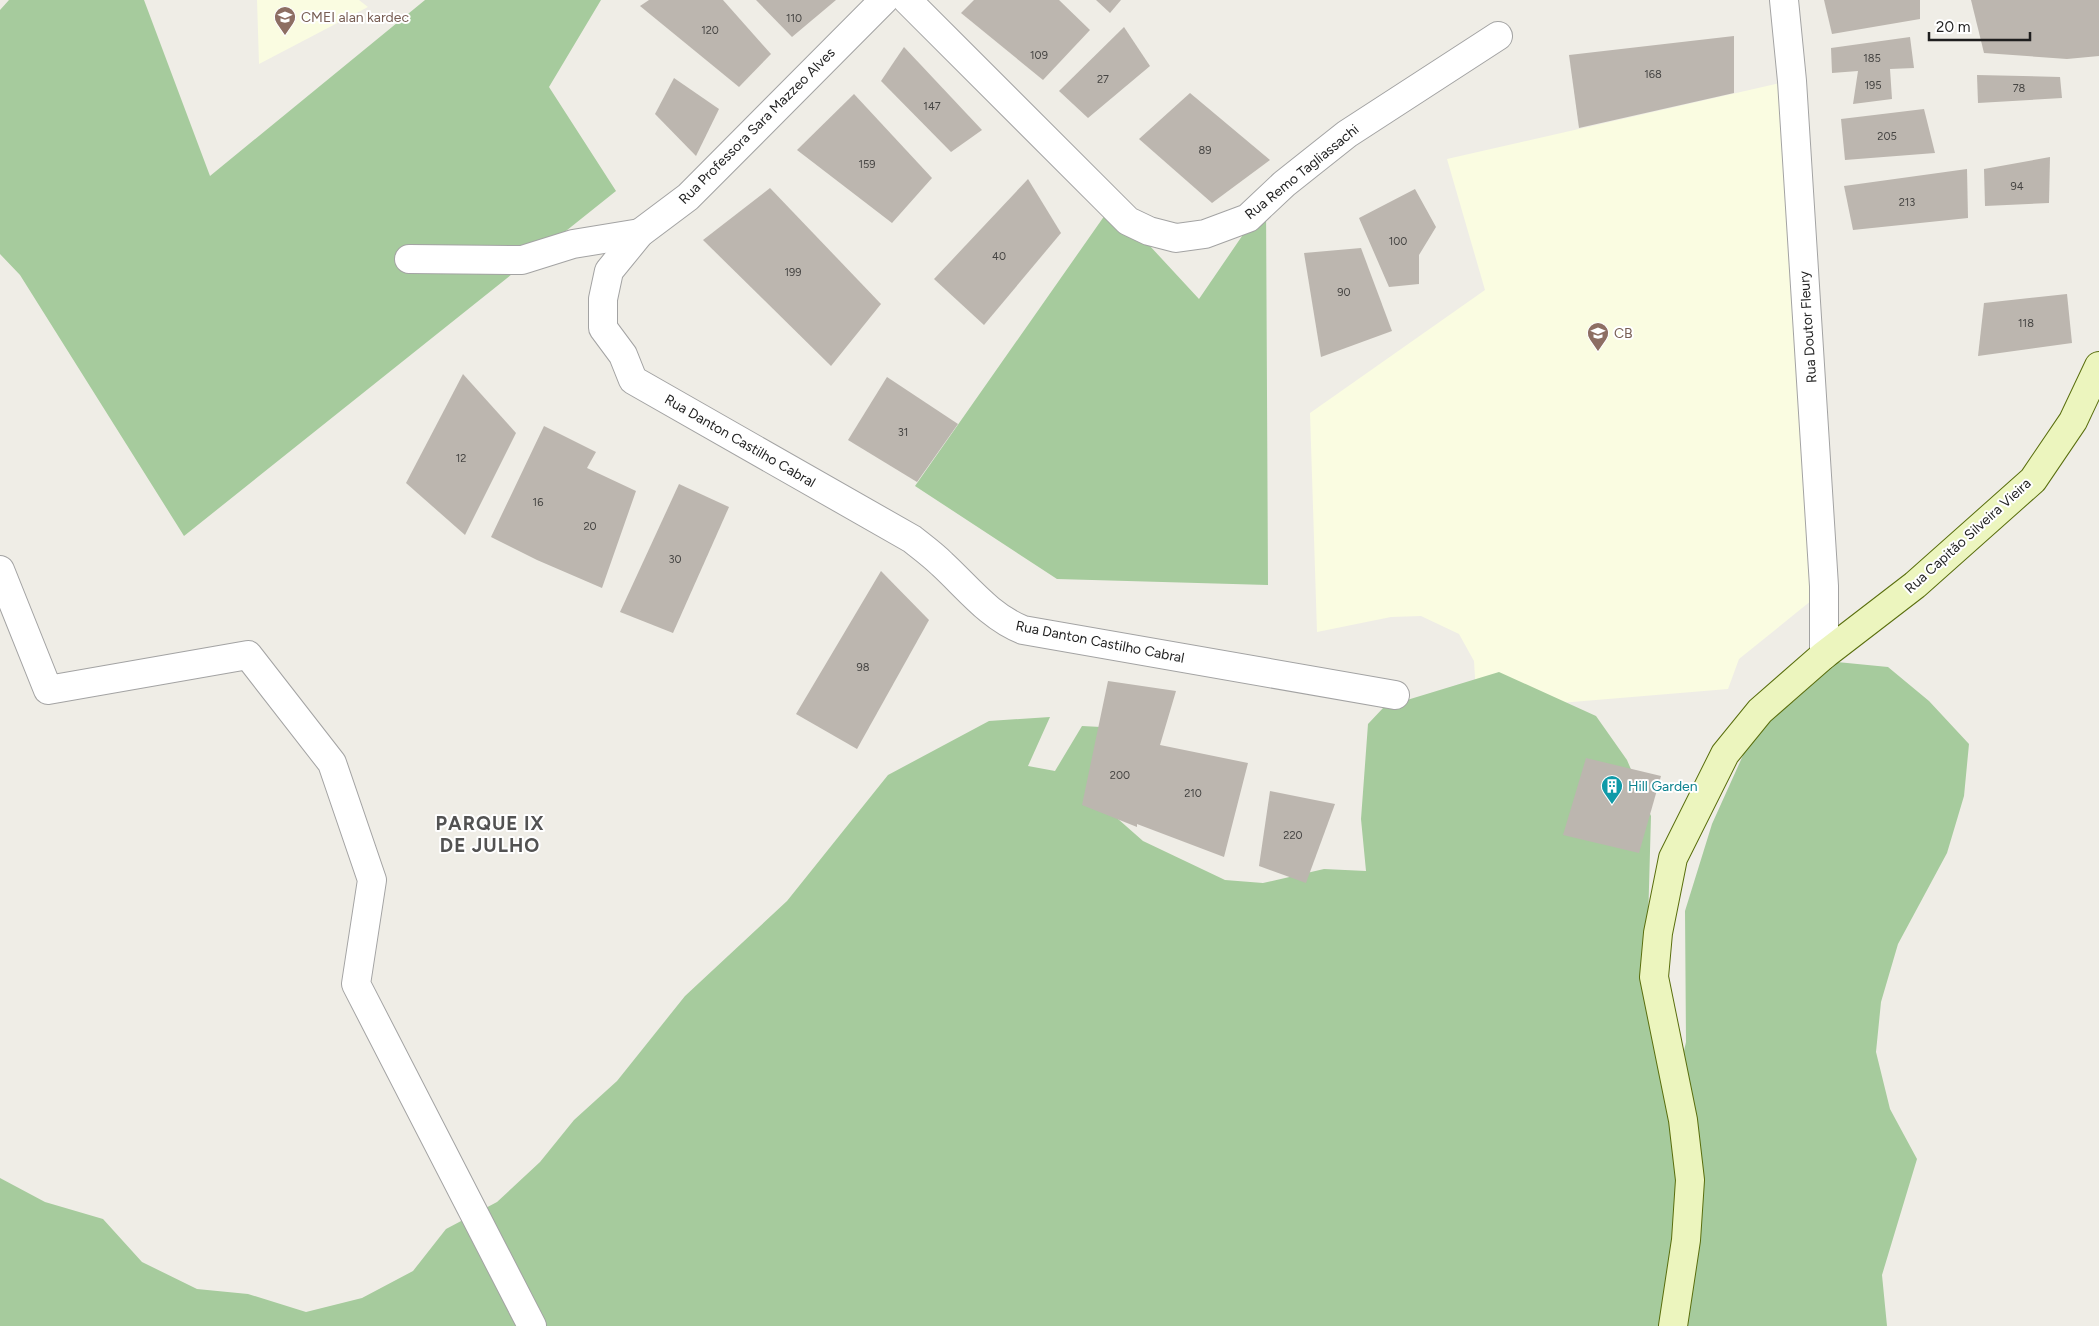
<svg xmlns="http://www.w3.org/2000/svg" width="2099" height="1326" viewBox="0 0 2099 1326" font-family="Figtree,sans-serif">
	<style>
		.education { fill: #fafce1 }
		.forest { fill: #a6cb9d }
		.building { fill: #bcb6af }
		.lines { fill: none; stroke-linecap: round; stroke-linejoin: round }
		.street-casing { stroke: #a3a3a3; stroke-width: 30 }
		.secondary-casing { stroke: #596e0d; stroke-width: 30 }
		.street { stroke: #fff; stroke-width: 28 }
		.secondary { stroke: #ecf5be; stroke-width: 28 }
		.labels { text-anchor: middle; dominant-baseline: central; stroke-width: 4; stroke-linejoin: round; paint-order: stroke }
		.number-label { font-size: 11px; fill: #464543 }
		.education-label { font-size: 14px; fill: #785e54; stroke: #fff; text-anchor: start }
		.street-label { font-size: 14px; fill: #1f1f1f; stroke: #fff }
		.culture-label { font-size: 14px; fill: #0d838f; stroke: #fff; text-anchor: start }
		.district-label { font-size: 19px; font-weight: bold; letter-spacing: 1px; fill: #525252; stroke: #fff }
	</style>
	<rect width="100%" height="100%" fill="#efede6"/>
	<!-- education -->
	<g class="education">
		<path d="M 257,0 L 359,0 L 368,7 L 259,64 Z"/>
		<path d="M 1780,83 L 1817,596 L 1739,659 L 1728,689 L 1477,710 L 1474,661 L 1459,634 L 1421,616 L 1391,617 L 1317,632 L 1310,413 L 1485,290 L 1447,159 Z"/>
	</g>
	<!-- forest -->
	<g class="forest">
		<path d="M 9,0 L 144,0 L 210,176 L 425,0 L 601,0 L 549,87 L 616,191 L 184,536 L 20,275 L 0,254 L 0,10 Z"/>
		<path d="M 1266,201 L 1268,585 L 1057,579 L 915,486 L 1112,205 L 1199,299 Z"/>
		<path d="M 1837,662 L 1888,667 L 1929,701 L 1969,744 L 1964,796 L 1947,853 L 1898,944 L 1881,1002 L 1876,1052 L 1890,1109 L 1917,1159 L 1882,1275 L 1887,1326 L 0,1326 L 0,1178 L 45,1202 L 103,1219 L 142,1262 L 197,1289 L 248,1294 L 306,1312 L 362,1298 L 413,1271 L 446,1229 L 497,1202 L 540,1162 L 574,1120 L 617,1081 L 685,996 L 787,901 L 888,775 L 989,721 L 1050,717 L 1028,766 L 1055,771 L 1082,726 L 1101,727 L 1118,819 L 1143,841 L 1225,880 L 1263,883 L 1324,869 L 1366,871 L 1361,819 L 1368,724 L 1384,707 L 1499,672 L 1596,716 L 1627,760 L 1651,816 L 1647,958 L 1676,1087 L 1686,1042 L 1685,911 L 1712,824 L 1749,742 L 1774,703 L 1793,702 Z"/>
	</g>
	<!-- building -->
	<g class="building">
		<path d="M 649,0 L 723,0 L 771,54 L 739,87 L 640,6 Z"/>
		<path d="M 756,0 L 836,0 L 792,37 Z"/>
		<path d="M 974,0 L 1059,0 L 1090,30 L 1043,80 L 961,13 Z"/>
		<path d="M 1096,0 L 1121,0 L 1110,13 Z"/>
		<path d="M 1824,0 L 1920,0 L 1920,19 L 1832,34 Z"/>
		<path d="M 1971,0 L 2099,0 L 2099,56 L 2067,59 L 1984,53 Z"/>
		<path d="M 1124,27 L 1150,66 L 1088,118 L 1059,91 Z"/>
		<path d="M 1734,36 L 1734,93 L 1579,128 L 1569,55 Z"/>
		<path d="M 1910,37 L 1914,68 L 1890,69 L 1892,99 L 1853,104 L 1858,71 L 1832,73 L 1831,48 Z"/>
		<path d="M 904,47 L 982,130 L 951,152 L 881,81 Z"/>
		<path d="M 1977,75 L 2060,77 L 2062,98 L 1978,103 Z"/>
		<path d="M 674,78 L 719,109 L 696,156 L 655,114 Z"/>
		<path d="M 1190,93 L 1270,160 L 1212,203 L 1139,139 Z"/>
		<path d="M 854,94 L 932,178 L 892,223 L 797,150 Z"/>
		<path d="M 1924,109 L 1935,153 L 1845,160 L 1841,119 Z"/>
		<path d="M 2050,157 L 2049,203 L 1985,206 L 1984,169 Z"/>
		<path d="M 1967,169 L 1968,218 L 1853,230 L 1844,186 Z"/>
		<path d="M 1028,179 L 1061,233 L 984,325 L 934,279 Z"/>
		<path d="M 770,188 L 881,304 L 831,366 L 703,240 Z"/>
		<path d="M 1415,189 L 1436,227 L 1419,255 L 1419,284 L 1389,287 L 1359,218 Z"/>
		<path d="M 1361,248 L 1392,331 L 1321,357 L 1304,253 Z"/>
		<path d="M 2067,294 L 2072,343 L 1978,356 L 1984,303 Z"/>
		<path d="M 463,374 L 516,433 L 465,535 L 406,483 Z"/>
		<path d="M 887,377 L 958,424 L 917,482 L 848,440 Z"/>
		<path d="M 544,426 L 596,452 L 587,468 L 636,491 L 602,588 L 537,560 L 491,537 Z"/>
		<path d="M 679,484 L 729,507 L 673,633 L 620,612 Z"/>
		<path d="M 881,571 L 929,620 L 857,749 L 796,714 Z"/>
		<path d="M 1108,681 L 1176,691 L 1160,745 L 1248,763 L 1224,857 L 1137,824 L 1137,827 L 1082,805 Z"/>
		<path d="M 1586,758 L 1661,776 L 1639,853 L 1563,835 Z"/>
		<path d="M 1270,791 L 1335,804 L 1306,883 L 1259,866 Z"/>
	</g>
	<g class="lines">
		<!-- street casing -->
		<g class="street-casing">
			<g id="street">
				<path d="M 884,0 L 688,197 L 640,233 L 609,271 L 603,299 L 603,328 L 623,355 L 633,380 L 912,539 C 922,547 933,555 942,564 C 968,588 990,617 1023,630 L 1395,695"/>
				<path d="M 907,0 L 1128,221 L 1149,231 L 1176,238 L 1205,234 L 1248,218 L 1284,184 L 1347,134 L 1498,36"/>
				<path d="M 1784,0 L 1792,81 L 1824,586 L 1824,655"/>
				<path d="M 409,259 L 522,260 L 573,244 L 640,233"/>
				<path d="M 0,570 L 48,690 L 248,655 L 332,763 L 372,880 L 356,984 L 532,1326"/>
			</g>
		</g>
		<!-- secondary casing -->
		<g class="secondary-casing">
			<path id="secondary" d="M 1673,1326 L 1686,1240 L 1690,1180 L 1683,1120 L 1654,977 L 1658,933 L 1673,858 L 1725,754 L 1760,711 L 1824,655 L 1915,585 L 2033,480 L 2073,421 L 2099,366"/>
		</g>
		<!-- street -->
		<use href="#street" class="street"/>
		<!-- secondary -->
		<use href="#secondary" class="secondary"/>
	</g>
	<!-- icons -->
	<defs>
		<g id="school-pin" transform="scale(1.125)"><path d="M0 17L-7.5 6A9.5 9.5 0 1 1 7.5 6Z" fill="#8d6e63" stroke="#fff"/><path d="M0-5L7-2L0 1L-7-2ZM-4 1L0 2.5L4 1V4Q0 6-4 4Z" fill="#fff"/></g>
		<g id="building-pin" transform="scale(1.125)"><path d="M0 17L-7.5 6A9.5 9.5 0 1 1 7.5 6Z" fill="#0f9aa8" stroke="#fff"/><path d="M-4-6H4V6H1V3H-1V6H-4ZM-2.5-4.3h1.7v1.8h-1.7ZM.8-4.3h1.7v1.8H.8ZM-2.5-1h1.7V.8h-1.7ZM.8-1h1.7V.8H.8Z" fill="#fff"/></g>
	</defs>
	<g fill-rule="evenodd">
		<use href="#school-pin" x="285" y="17"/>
		<use href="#school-pin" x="1598" y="333"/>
		<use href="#building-pin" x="1612" y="786"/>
	</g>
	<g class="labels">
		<!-- number labels -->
		<g class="number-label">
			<text x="794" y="18">110</text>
			<text x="710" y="30">120</text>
			<text x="1039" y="55">109</text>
			<text x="1872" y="58">185</text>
			<text x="1653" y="74">168</text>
			<text x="1103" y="79">27</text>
			<text x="1873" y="85">195</text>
			<text x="2019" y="88">78</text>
			<text x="932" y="106">147</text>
			<text x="1887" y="136">205</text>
			<text x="1205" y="150">89</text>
			<text x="867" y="164">159</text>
			<text x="2017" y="186">94</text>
			<text x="1907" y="202">213</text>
			<text x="1398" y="241">100</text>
			<text x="999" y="256">40</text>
			<text x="793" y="272">199</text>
			<text x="1344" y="292">90</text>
			<text x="2026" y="323">118</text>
			<text x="903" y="432">31</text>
			<text x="461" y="458">12</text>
			<text x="538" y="502">16</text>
			<text x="590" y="526">20</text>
			<text x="675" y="559">30</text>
			<text x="863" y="667">98</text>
			<text x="1120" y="775">200</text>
			<text x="1193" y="793">210</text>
			<text x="1293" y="835">220</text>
		</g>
		<!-- education labels -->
		<g class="education-label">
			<text x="301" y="17">CMEI alan kardec</text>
			<text x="1614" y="333">CB</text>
		</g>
		<!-- street labels -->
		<g class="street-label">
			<text transform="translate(757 126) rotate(-45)">Rua Professora Sara Mazzeo Alves</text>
			<text transform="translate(1302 172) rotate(-39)">Rua Remo Tagliassachi</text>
			<text transform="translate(1808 327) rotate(-94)">Rua Doutor Fleury</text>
			<text transform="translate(740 441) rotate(30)">Rua Danton Castilho Cabral</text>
			<text transform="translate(1968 536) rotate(-42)">Rua Capitão Silveira Vieira</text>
			<text transform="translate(1100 642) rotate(11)">Rua Danton Castilho Cabral</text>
		</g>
		<!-- culture labels -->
		<g class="culture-label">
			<text x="1628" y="786">Hill Garden</text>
		</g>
		<!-- district labels -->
		<g class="district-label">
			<text x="490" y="823">PARQUE IX<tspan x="490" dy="22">DE JULHO</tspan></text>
		</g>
	</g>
	<!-- scale -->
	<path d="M1929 32v8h101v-8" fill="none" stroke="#1f1f1f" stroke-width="2.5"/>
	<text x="1936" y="32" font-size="15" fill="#1f1f1f" stroke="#ffffff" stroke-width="4" paint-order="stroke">20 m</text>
</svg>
